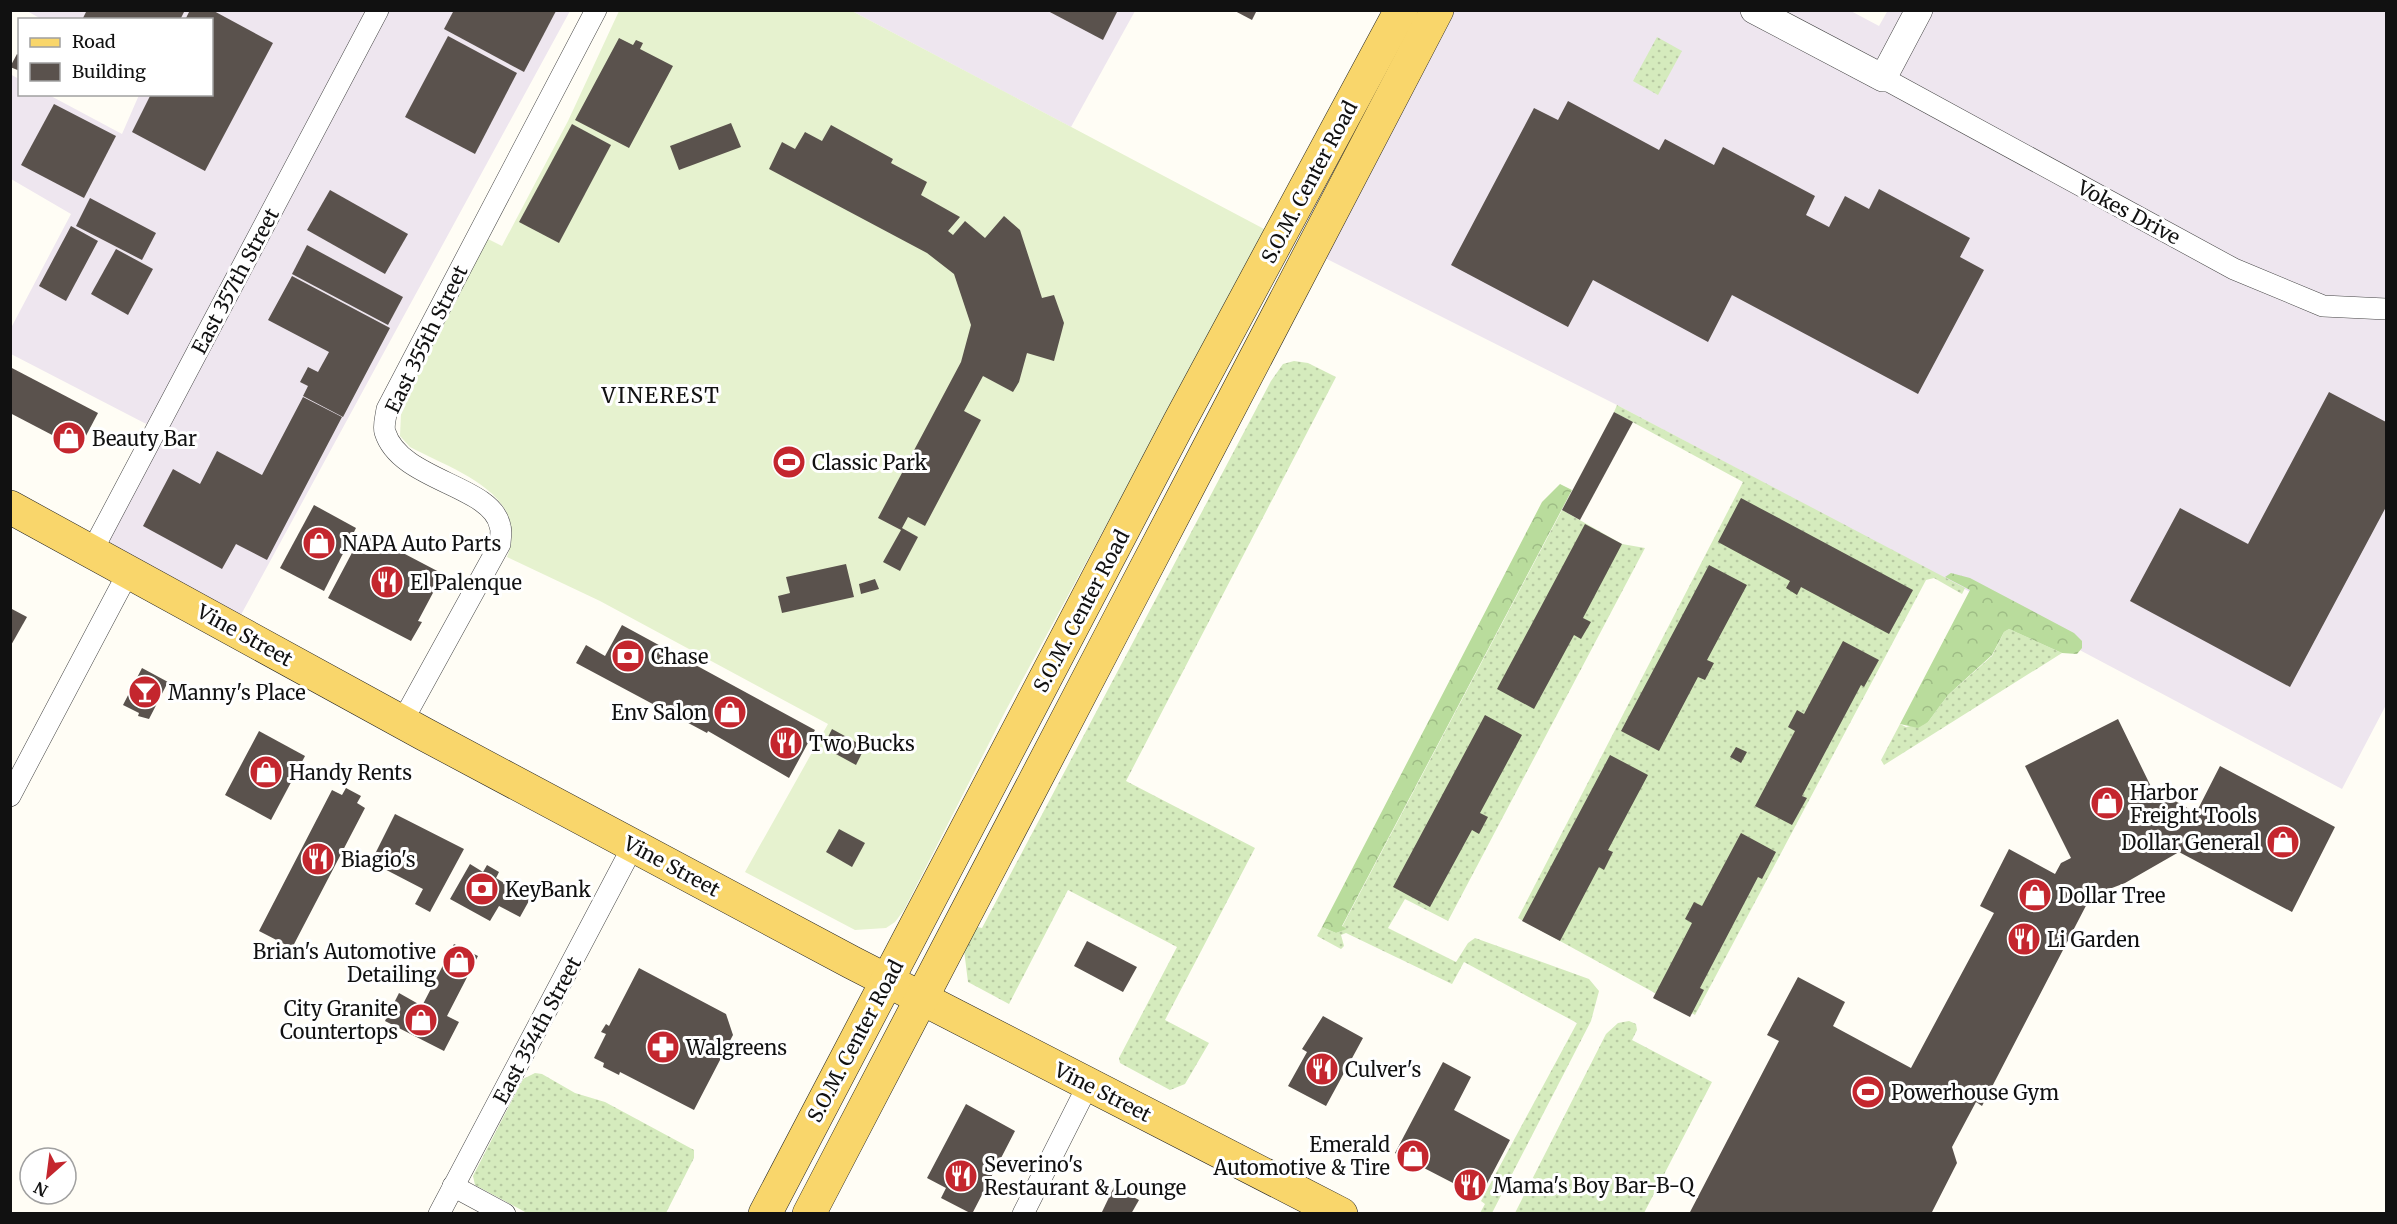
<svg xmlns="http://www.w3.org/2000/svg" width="2397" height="1224" viewBox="0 0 2397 1224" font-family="Merriweather,serif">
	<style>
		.industrial { fill: #eee6ef }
		.grass { fill: url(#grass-dots) }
		.forest { fill: url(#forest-crowns) }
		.pitch { fill: #e6f2cf }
		.building { fill: #5a524d }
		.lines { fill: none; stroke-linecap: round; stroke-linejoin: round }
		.minor-casing { stroke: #444; stroke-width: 22 }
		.tertiary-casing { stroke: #444; stroke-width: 28 }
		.primary-casing { stroke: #222; stroke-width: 34 }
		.minor { stroke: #fff; stroke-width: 21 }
		.tertiary { stroke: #fff; stroke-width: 27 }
		.primary { stroke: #f9d66b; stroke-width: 33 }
		.labels { text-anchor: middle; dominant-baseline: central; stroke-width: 6; stroke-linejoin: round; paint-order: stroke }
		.street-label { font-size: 20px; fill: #111; stroke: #fff }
		.poi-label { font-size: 20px; fill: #111; stroke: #fff; text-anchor: start }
		.neighbourhood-label { font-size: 21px; letter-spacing: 1.5px; fill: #111; stroke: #fff }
	</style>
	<defs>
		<pattern id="grass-dots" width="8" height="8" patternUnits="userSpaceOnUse" patternTransform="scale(1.5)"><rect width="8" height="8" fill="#d5ebbd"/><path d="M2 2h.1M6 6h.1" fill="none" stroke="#b6c8a1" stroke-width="1.8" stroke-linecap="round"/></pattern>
		<pattern id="forest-crowns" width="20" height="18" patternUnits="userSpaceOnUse" patternTransform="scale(1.5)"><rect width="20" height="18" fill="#b9dc9c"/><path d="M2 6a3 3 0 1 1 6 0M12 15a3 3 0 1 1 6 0" fill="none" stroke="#9ebc85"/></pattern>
	</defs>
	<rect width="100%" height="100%" fill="#fffdf5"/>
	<!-- industrial -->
	<g class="industrial">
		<path d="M 1849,10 L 1879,26 L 1888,10 L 2386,11 L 2386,705 L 2342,789 L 1617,405 L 1325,258 L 1451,11 Z"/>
		<path d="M 27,11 L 570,11 L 237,622 L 100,548 L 154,428 L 11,354 L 11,328 L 71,214 L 11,179 L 10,74 L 19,79 L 20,94 L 49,95 L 122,134 L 139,95 L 212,94 L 212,20 L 43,20 Z"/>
		<path d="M 852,11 L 1135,11 L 1071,127 Z"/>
	</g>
	<!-- grass -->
	<g class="grass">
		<path d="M 1657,37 L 1682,51 L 1658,95 L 1633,81 Z"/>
		<path d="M 1294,361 L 1308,363 L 1336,377 L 1126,781 L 1255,848 L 1165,1020 L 1209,1043 L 1185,1084 L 1170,1090 L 1120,1063 L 1119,1058 L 1177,947 L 1068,890 L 1009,1004 L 968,982 L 964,950 L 977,927 L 982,928 L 1271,381 L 1283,364 Z"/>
		<path d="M 1617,405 L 1965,588 L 1962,594 L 1934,578 L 1926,580 L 1695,1015 L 1518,918 L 1743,482 L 1614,412 Z"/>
		<path d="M 1562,510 L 1622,544 L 1645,548 L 1448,921 L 1405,899 L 1388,928 L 1456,962 L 1468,943 L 1475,938 L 1589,979 L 1599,991 L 1591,1021 L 1492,1213 L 1480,1213 L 1485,1204 L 1481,1201 L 1577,1023 L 1464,962 L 1452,984 L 1346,933 L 1341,935 L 1344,946 L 1341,949 L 1317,936 L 1322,927 L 1336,933 L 1346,929 L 1342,927 Z"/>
		<path d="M 2009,629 L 2062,653 L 1884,765 L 1881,760 L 1900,724 L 1906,727 L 1928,722 L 1948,695 L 1992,656 L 2004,632 Z"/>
		<path d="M 1629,1021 L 1636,1024 L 1637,1030 L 1632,1040 L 1712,1082 L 1644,1213 L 1515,1213 L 1606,1034 L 1618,1023 Z"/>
		<path d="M 535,1073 L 542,1074 L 575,1093 L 605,1102 L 694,1150 L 694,1158 L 666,1213 L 527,1213 L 475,1185 L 473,1176 L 523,1079 Z"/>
	</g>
	<!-- forest -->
	<g class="forest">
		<path d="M 1560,484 L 1572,490 L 1342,926 L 1347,929 L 1336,933 L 1322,927 L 1542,502 Z"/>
		<path d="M 1951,573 L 1970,578 L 2074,633 L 2082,641 L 2082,648 L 2077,654 L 2062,653 L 2009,629 L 2004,632 L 1992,655 L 1948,695 L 1928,722 L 1918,728 L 1900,724 L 1970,590 L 1945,577 Z"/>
	</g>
	<!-- pitch -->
	<path class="pitch" d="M 619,11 L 852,11 L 1266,230 L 1006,710 L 904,910 L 895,922 L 886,928 L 855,930 L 745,872 L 828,724 L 600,601 L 507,557 C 532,494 453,470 410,447 L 400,436 L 401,414 L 412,385 L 486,238 L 502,246 L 568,121 Z"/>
	<!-- building -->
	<g class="building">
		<path d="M 87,10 L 185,10 L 180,20 L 82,20 Z"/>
		<path d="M 190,10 L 212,10 L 273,43 L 205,171 L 132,132 L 151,94 L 212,94 L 212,20 L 185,20 Z"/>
		<path d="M 454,10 L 555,10 L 556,11 L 524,72 L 444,29 Z"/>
		<path d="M 1046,10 L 1118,10 L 1103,40 Z"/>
		<path d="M 1233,10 L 1257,10 L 1252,20 Z"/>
		<path d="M 448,36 L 517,73 L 475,154 L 405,117 Z"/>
		<path d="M 619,38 L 633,45 L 636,40 L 643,43 L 640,49 L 673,66 L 629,148 L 575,120 Z"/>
		<path d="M 17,54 L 20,56 L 20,71 L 10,67 Z"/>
		<path d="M 1568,101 L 1659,150 L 1665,139 L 1714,165 L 1723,147 L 1815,196 L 1806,215 L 1829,227 L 1845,196 L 1869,209 L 1879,189 L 1970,238 L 1960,257 L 1984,270 L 1918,394 L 1732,295 L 1708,342 L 1593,280 L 1568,327 L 1451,265 L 1534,108 L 1558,120 Z"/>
		<path d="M 54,104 L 116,136 L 84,198 L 21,165 Z"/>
		<path d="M 731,123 L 741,147 L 679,170 L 670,146 Z"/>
		<path d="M 572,124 L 611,145 L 559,243 L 519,222 Z"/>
		<path d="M 831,125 L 893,159 L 891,163 L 927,182 L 921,195 L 960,217 L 948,231 L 953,235 L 965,221 L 985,238 L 1004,216 L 1020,230 L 1042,298 L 1054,295 L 1064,323 L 1054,361 L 1027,353 L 1019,382 L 1013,392 L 983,376 L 964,411 L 981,420 L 925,526 L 908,517 L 902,528 L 918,537 L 900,571 L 883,562 L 901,530 L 878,518 L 961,362 L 971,325 L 954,274 L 927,253 L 769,169 L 782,142 L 795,149 L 805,132 L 822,141 Z"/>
		<path d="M 330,190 L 408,234 L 385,274 L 307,230 Z"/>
		<path d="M 90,198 L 156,233 L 142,260 L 76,226 Z"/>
		<path d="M 71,226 L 98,241 L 66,301 L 39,286 Z"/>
		<path d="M 307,245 L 403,297 L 388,325 L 292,274 Z"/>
		<path d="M 116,249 L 153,269 L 128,315 L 91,294 Z"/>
		<path d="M 292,276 L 390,328 L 343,417 L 303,396 L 308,386 L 300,382 L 308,367 L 318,372 L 329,352 L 268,320 Z"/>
		<path d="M 10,367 L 98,413 L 79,449 L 10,413 Z"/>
		<path d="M 2329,392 L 2386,422 L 2386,507 L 2290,687 L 2130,601 L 2180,508 L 2248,544 Z"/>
		<path d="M 303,397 L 342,417 L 267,560 L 236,544 L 222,569 L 143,526 L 173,469 L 200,484 L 217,451 L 262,475 Z"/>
		<path d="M 1614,412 L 1633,422 L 1580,520 L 1562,510 Z"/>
		<path d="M 1741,498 L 1913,590 L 1889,634 L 1801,587 L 1797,595 L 1786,588 L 1790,581 L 1718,542 Z"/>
		<path d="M 314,505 L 356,528 L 324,591 L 280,568 Z"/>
		<path d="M 1585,524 L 1622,544 L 1583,618 L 1591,622 L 1581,639 L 1574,635 L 1534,709 L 1497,689 Z"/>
		<path d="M 363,532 L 443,574 L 418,621 L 422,622 L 411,641 L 328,598 Z"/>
		<path d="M 846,564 L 854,597 L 782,613 L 778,596 L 790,593 L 786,577 Z"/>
		<path d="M 1709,565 L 1747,585 L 1707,660 L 1714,663 L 1705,680 L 1698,677 L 1659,751 L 1621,731 Z"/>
		<path d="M 875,579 L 879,589 L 861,594 L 859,584 Z"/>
		<path d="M 10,608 L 27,617 L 10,647 Z"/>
		<path d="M 622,625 L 815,730 L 789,778 L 708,731 L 707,733 L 576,663 L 586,645 L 605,656 Z"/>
		<path d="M 1843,641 L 1879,660 L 1864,687 L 1861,685 L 1802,796 L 1807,798 L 1792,825 L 1755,806 L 1795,731 L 1788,727 L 1797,710 L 1804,714 Z"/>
		<path d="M 142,668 L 168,682 L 149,719 L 138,716 L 139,713 L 123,705 Z"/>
		<path d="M 1485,715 L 1522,735 L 1480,813 L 1488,817 L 1479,834 L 1472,830 L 1430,907 L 1393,887 Z"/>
		<path d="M 2118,719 L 2159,803 L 2170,798 L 2196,813 L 2220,766 L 2335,827 L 2292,912 L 2179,852 L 2125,883 L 2091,896 L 1982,1106 L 1976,1102 L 1952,1147 L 1957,1163 L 1931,1214 L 1689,1214 L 1779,1041 L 1767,1035 L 1798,977 L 1845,1002 L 1833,1026 L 1911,1068 L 1994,913 L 1980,906 L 2009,849 L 2055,874 L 2061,863 L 2071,858 L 2025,766 Z"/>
		<path d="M 832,729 L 865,747 L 856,765 L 823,747 Z"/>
		<path d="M 259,731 L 305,756 L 271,820 L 225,795 Z"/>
		<path d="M 1736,747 L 1747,752 L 1741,763 L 1730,757 Z"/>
		<path d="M 1610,755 L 1648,775 L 1608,850 L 1613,852 L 1604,870 L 1599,867 L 1560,941 L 1522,921 Z"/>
		<path d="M 346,788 L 361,796 L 357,803 L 365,808 L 292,948 L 259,931 L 332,790 L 342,795 Z"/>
		<path d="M 395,814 L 464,849 L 430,912 L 415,904 L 423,889 L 371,862 Z"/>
		<path d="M 839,829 L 865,843 L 852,867 L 826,852 Z"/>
		<path d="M 1741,833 L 1776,852 L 1762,879 L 1758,877 L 1700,988 L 1704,990 L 1690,1017 L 1653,998 L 1692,923 L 1685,919 L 1694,902 L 1702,906 Z"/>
		<path d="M 470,864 L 483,872 L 487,865 L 499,872 L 496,878 L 530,899 L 520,917 L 499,906 L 490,921 L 450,899 Z"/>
		<path d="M 1087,941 L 1137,967 L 1123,992 L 1074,966 Z"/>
		<path d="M 454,944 L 478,956 L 447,1016 L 459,1022 L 444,1051 L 385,1021 L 399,993 L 422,1006 Z"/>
		<path d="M 639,968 L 726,1014 L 733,1035 L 694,1110 L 620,1072 L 619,1075 L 603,1067 L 604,1063 L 594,1058 L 606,1034 L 601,1032 L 606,1024 L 609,1026 Z"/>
		<path d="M 1323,1016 L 1363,1038 L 1326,1106 L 1288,1086 L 1307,1052 L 1302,1049 Z"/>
		<path d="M 1443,1062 L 1471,1077 L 1454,1110 L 1510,1140 L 1480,1197 L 1395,1153 Z"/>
		<path d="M 966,1104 L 1015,1131 L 972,1214 L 941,1198 L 946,1188 L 927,1178 Z"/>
		<path d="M 1114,1187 L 1139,1200 L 1131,1214 L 1101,1214 Z"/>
	</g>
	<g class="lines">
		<!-- minor casing -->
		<g class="minor-casing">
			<g id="minor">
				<path d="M 1883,78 L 2234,269 L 2323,306 L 2386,309"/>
				<path d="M 92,551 L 378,10"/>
				<path d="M 402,722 L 500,544 C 500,539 502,531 500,526 C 492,485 400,481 385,432 C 383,426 386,416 387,409 L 596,10"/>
				<path d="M 10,796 L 129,571"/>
				<path d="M 453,1186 L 505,1214"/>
				<path d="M 439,1214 L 633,846"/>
				<path d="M 1023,1214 L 1088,1085"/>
			</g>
		</g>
		<!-- tertiary casing -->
		<g class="tertiary-casing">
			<path id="tertiary" d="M 1754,10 L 1883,78 L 1919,10"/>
		</g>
		<!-- primary casing -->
		<g class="primary-casing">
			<g id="primary">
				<path d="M 10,507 L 424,734 L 851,962 L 1341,1214"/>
				<path d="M 765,1214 L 1180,421 L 1401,10"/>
				<path d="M 809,1214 C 1016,811 1230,413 1437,10"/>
			</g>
		</g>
		<!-- minor -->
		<use href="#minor" class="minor"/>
		<!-- tertiary -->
		<use href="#tertiary" class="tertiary"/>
		<!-- primary -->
		<use href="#primary" class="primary"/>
	</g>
	<!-- icons -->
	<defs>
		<g id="shop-disc" transform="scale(1.725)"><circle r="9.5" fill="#c4262e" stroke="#fff"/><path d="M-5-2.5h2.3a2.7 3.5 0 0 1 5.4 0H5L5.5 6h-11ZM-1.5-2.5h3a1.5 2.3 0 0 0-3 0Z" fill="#fff"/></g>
		<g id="stadium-disc" transform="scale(1.725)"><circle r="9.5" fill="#c4262e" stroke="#fff"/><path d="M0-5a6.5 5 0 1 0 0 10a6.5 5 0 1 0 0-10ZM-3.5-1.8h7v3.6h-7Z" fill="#fff"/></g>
		<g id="restaurant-disc" transform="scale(1.725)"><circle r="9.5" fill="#c4262e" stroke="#fff"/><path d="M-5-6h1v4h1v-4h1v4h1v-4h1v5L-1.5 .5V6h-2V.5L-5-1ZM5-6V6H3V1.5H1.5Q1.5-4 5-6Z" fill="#fff"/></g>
		<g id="bank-disc" transform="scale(1.725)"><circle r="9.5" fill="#c4262e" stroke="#fff"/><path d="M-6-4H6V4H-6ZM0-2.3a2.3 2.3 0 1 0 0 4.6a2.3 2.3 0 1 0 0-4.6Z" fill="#fff"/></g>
		<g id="bar-disc" transform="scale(1.725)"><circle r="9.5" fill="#c4262e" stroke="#fff"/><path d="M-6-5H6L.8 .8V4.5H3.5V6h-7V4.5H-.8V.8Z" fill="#fff"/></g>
		<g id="pharmacy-disc" transform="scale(1.725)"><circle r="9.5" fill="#c4262e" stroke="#fff"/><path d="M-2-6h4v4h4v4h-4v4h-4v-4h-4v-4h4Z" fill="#fff"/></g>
	</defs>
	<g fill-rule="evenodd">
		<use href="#shop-disc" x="69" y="438"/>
		<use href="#stadium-disc" x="789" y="462"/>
		<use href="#shop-disc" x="319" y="543"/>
		<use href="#restaurant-disc" x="387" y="582"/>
		<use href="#bank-disc" x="628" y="656"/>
		<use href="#bar-disc" x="145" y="692"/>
		<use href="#shop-disc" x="730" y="712"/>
		<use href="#restaurant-disc" x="786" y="743"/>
		<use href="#shop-disc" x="266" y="772"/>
		<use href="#shop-disc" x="2107" y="803"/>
		<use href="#shop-disc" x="2283" y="842"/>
		<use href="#restaurant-disc" x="318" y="859"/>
		<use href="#bank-disc" x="482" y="889"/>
		<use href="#shop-disc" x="2035" y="895"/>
		<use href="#restaurant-disc" x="2024" y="939"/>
		<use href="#shop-disc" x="459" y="962"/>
		<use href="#shop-disc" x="421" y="1020"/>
		<use href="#pharmacy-disc" x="663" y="1047"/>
		<use href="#restaurant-disc" x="1322" y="1069"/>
		<use href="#stadium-disc" x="1868" y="1092"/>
		<use href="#shop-disc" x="1413" y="1156"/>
		<use href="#restaurant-disc" x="961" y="1176"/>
		<use href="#restaurant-disc" x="1470" y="1185"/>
	</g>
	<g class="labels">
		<!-- street labels -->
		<g class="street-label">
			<text transform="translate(1309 182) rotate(-62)">S.O.M. Center Road</text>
			<text transform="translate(2129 212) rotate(28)">Vokes Drive</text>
			<text transform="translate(235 281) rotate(-62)">East 357th Street</text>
			<text transform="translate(426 339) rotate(-64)">East 355th Street</text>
			<text transform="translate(1081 611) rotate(-62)">S.O.M. Center Road</text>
			<text transform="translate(245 635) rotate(29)">Vine Street</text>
			<text transform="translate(672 866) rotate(28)">Vine Street</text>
			<text transform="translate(537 1030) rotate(-62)">East 354th Street</text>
			<text transform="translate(855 1041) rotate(-62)">S.O.M. Center Road</text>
			<text transform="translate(1103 1092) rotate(27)">Vine Street</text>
		</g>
		<!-- poi labels -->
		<g class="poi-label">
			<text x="92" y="438">Beauty Bar</text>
			<text x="812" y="462">Classic Park</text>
			<text x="342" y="543">NAPA Auto Parts</text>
			<text x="410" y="582">El Palenque</text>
			<text x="651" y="656">Chase</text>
			<text x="168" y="692">Manny's Place</text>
			<text x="707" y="712" text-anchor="end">Env Salon</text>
			<text x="809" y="743">Two Bucks</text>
			<text x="289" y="772">Handy Rents</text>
			<text x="2130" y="792">Harbor<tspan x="2130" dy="23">Freight Tools</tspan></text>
			<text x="2260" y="842" text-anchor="end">Dollar General</text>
			<text x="341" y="859">Biagio's</text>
			<text x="505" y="889">KeyBank</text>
			<text x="2058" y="895">Dollar Tree</text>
			<text x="2047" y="939">Li Garden</text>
			<text x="436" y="951" text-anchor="end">Brian's Automotive<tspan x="436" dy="23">Detailing</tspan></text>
			<text x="398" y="1008" text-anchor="end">City Granite<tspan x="398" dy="23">Countertops</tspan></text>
			<text x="686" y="1047">Walgreens</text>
			<text x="1345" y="1069">Culver's</text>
			<text x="1891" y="1092">Powerhouse Gym</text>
			<text x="1390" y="1144" text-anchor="end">Emerald<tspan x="1390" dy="23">Automotive &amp; Tire</tspan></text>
			<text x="984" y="1164">Severino's<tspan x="984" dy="23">Restaurant &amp; Lounge</tspan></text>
			<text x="1493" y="1185">Mama's Boy Bar-B-Q</text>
		</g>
		<!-- neighbourhood labels -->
		<g class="neighbourhood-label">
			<text x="661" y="395">VINEREST</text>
		</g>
	</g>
	<!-- border -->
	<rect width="2397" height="1224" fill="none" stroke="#111111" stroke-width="24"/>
	<!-- legend -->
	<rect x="18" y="18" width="195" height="78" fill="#ffffff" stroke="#a0a0a0" stroke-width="1.5"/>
	<rect x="30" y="38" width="30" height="9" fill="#f9d66b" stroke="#a0a0a0" stroke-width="1.5"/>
	<text x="72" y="48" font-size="18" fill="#111111">Road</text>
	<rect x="30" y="63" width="30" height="18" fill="#5a524d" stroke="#a0a0a0" stroke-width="1.5"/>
	<text x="72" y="78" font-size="18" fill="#111111">Building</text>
	<!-- north arrow -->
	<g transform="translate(48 1176) rotate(208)"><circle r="28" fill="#ffffff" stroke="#a0a0a0" stroke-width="1.5"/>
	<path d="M0-4.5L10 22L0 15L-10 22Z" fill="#c4262e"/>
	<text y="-9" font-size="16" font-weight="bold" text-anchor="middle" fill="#111111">N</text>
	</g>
</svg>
